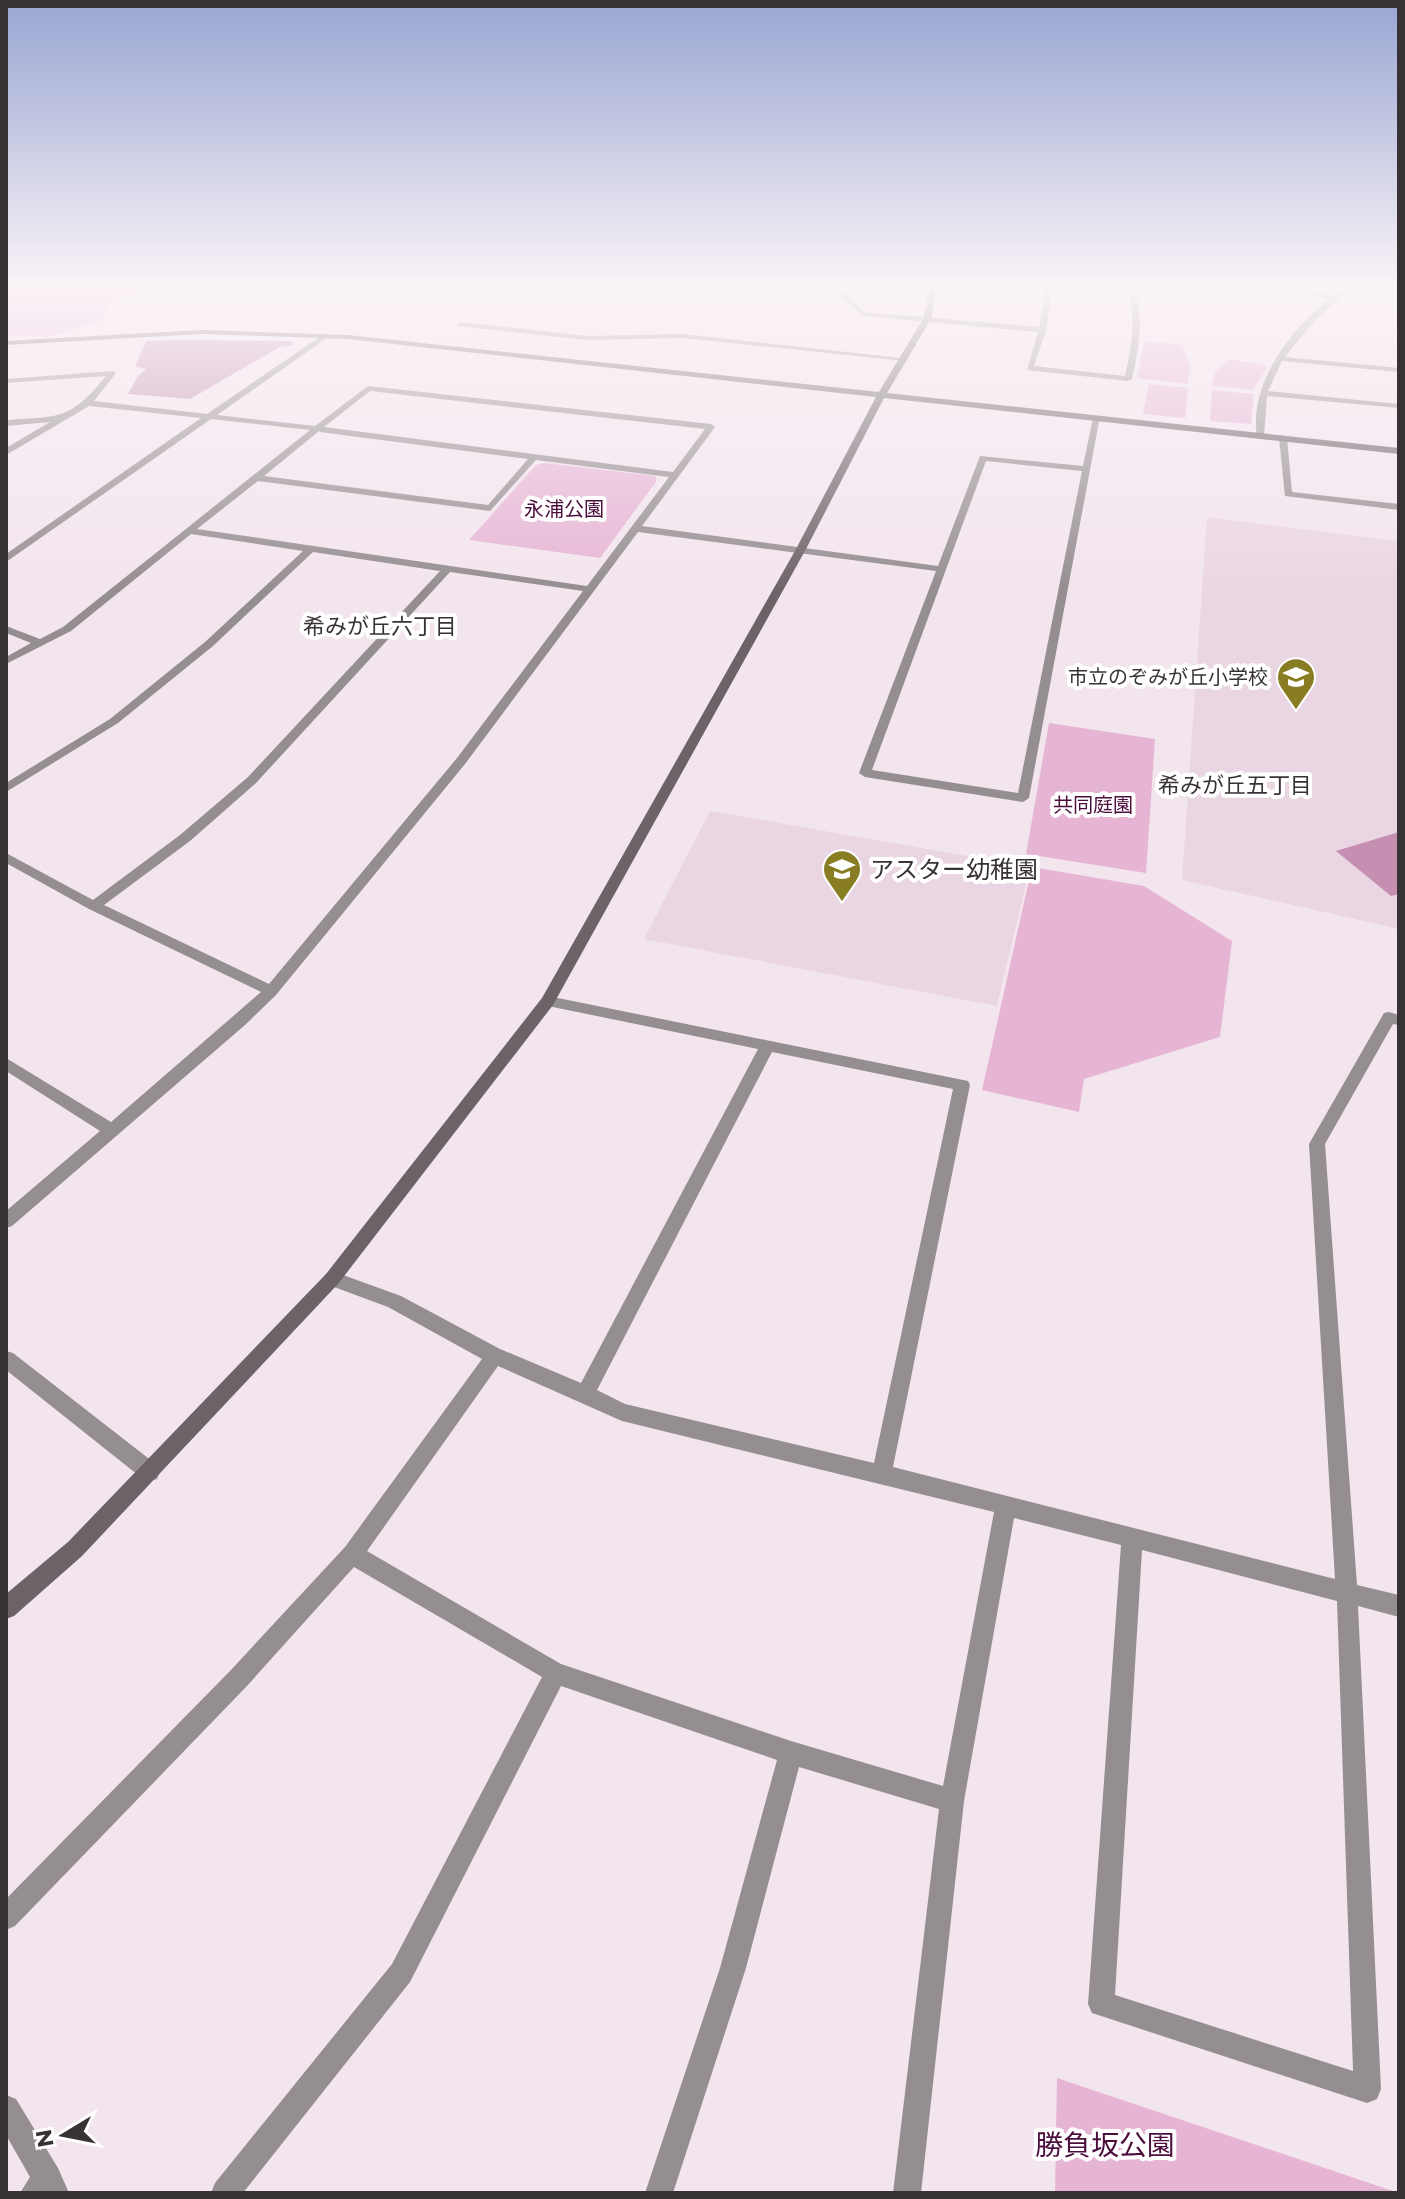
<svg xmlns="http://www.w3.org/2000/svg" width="1405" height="2199" viewBox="0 0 1405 2199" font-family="Montserrat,'Noto Sans JP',sans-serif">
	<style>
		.built { fill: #ead6e2 }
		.green { fill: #e6b5d4 }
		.water { fill: #c48fb1 }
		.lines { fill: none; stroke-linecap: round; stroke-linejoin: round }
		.street { fill: #948e91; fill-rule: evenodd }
		.secondary { fill: #6b6367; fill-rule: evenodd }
		.labels { text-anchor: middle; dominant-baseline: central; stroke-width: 8; stroke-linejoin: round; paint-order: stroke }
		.far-park-label { font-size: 20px; fill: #4c0e3d; stroke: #fff }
		.far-poi-label { font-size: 20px; fill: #383236; stroke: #fff; text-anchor: end }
		.far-neighbourhood-label { font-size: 22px; fill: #383236; stroke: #fff }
		.poi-label { font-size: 24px; fill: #383236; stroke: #fff; text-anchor: start }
		.near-park-label { font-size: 28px; fill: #4c0e3d; stroke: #fff }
	</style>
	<rect width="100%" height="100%" fill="#f3e5ee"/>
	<!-- built -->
	<g class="built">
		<path d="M 1207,517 L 1399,541 L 1399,929 L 1182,880 Z"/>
		<path d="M 710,811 L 1030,867 L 997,1006 L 644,939 Z"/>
	</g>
	<!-- green -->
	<g class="green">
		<path d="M 131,284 L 147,284 L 110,301 L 101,321 L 48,337 L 6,335 L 6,292 L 41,285 L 115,293 Z"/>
		<path d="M 1144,341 L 1182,345 L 1191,367 L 1187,384 L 1137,378 Z"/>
		<path d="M 1230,359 L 1268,366 L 1253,390 L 1211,386 L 1216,371 Z"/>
		<path d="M 1149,384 L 1188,388 L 1185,418 L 1143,414 Z"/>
		<path d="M 1212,390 L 1254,394 L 1251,424 L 1210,421 Z"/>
		<path d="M 545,463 L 656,476 L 656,482 L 600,558 L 469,540 L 536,465 Z"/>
		<path d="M 1049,723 L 1155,739 L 1146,873 L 1026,854 Z"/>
		<path d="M 1032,867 L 1144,886 L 1232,941 L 1220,1037 L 1084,1079 L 1079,1112 L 982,1090 Z"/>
		<path d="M 1057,2078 L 1399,2193 L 1055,2193 Z"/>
	</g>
	<!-- water -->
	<g class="water">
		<path d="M 183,340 L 292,341 L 294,345 L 280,347 L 190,399 L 128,394 L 138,376 L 146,369 L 135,366 L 146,341 Z"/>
		<path d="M 1399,832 L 1399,894 L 1391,896 L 1336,851 Z"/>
	</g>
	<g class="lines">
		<!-- street -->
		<g class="street">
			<path d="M 826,284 L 833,284 L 865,312 L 1039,327 L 1046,289 L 1044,284 L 1050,284 L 1052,287 L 1127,289 L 1125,284 L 1131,284 C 1146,314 1139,347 1132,379 L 1128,381 L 1027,370 L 1038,332 L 863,316 ZM 1052,291 L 1128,293 C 1137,321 1131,348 1125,376 L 1034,366 L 1046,330 Z"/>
			<path d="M 1348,284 L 1355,284 L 1315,320 L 1285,357 L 1399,368 L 1399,372 L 1282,361 L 1268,391 L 1399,404 L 1399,408 L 1267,396 L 1264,435 L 1257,437 C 1249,382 1289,333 1328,299 L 1282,288 L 1285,286 L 1332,296 Z"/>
			<path d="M 460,322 L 587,336 L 682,334 L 909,359 L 905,361 L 682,338 L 587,340 L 457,326 Z"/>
			<path d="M 324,334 L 327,338 L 217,415 L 315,426 L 368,386 L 711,424 L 715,427 L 642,526 L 938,566 L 980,456 L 1083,466 L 1093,418 L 1100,416 L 1029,798 L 1023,802 L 865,777 L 859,773 L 936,571 L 638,532 L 465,764 L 276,995 L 245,1025 L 12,1226 L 6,1228 L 6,1211 L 100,1131 L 6,1071 L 6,1058 L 111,1122 L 261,992 L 89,909 L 6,863 L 6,853 L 93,900 L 180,835 L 248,777 L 440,571 L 313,552 L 213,646 L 118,723 L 6,792 L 6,783 L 110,719 L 205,642 L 303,551 L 191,534 L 71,631 L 6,664 L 6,657 L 31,643 L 6,633 L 6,626 L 40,639 L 63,627 L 310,430 L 211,419 L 6,562 L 6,554 L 201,418 L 89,406 L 6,455 L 6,448 L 50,422 L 6,426 L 6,420 C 60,416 69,421 106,376 L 6,383 L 6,379 L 112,371 L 116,373 L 94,401 L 207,414 ZM 370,391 L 705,429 L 673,472 L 324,427 ZM 319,431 L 320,432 L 528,459 L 488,505 L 264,476 ZM 536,460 L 669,477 L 587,586 L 197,529 L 258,481 L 490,511 ZM 986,461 L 1082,471 L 1018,793 L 872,770 ZM 450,572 L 583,591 L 457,758 L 269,984 L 104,905 L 190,841 L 256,783 Z"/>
			<path d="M 1283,435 L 1287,438 L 1292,492 L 1399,504 L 1399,510 L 1285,496 L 1279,438 Z"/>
			<path d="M 548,996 L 968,1081 L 970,1085 L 893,1467 L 1335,1579 L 1309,1144 L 1384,1013 L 1389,1012 L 1399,1015 L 1399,1025 L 1393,1024 L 1325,1144 L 1357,1585 L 1399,1595 L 1399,1617 L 1358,1606 L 1381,2089 L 1377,2099 L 1367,2103 L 1092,2013 L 1088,2004 L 1121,1545 L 1014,1518 L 964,1801 L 921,2193 L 893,2193 L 939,1809 L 799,1767 L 746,1968 L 673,2193 L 645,2193 L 720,1968 L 777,1760 L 561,1686 L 410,1982 L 243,2193 L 211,2193 L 215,2183 L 392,1964 L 542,1677 L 354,1567 L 246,1687 L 15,1926 L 6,1930 L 6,1899 L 230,1671 L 345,1547 L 482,1359 L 388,1307 L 326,1284 L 323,1279 L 326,1274 L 332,1271 L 401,1296 L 500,1349 L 581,1383 L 758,1049 L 543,1005 L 541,1001 L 543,997 ZM 772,1052 L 953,1089 L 874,1463 L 625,1404 L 597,1390 ZM 498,1366 L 622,1421 L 994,1512 L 943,1786 L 791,1741 L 561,1664 L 367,1551 ZM 1142,1550 L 1337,1601 L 1353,2071 L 1115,1995 Z"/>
			<path d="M 6,1351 L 13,1353 L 157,1465 L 160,1472 L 157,1479 L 150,1481 L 143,1479 L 6,1370 Z"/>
			<path d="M 6,2095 L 16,2099 L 58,2168 L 69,2193 L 20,2193 L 30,2177 L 6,2135 Z"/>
		</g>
		<!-- secondary -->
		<path class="secondary" d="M 931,284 L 937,284 L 931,319 L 887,393 L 1399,448 L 1399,454 L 884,398 L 806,549 L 553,1005 L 338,1284 L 82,1556 L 14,1616 L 6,1619 L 6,1594 L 68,1542 L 326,1274 L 542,998 L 796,549 L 876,397 L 348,339 L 202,334 L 6,345 L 6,341 L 202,330 L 348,335 L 879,392 L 923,319 Z"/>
	</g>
	<!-- sky -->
	<linearGradient id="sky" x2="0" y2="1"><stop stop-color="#99a5d2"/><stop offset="0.48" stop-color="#faf3f7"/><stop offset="1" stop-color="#faf3f7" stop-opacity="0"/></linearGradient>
	<rect width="1405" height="592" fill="url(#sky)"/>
	<!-- icons -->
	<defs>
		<g id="school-pin" transform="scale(2)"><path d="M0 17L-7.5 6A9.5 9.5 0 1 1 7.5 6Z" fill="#887d23" stroke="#fff"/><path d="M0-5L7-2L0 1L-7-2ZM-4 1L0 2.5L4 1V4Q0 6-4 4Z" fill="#fff"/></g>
	</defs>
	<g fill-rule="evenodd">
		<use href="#school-pin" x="1296" y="677"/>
		<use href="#school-pin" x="842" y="869"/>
	</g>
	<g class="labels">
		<!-- far-park labels -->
		<g class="far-park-label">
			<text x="564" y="509">永浦公園</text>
			<text x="1093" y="805">共同庭園</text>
		</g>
		<!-- far-poi labels -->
		<g class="far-poi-label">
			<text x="1268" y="677">市立のぞみが丘小学校</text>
		</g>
		<!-- far-neighbourhood labels -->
		<g class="far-neighbourhood-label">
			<text x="380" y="626">希みが丘六丁目</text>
			<text x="1235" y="785">希みが丘五丁目</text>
		</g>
		<!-- poi labels -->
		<g class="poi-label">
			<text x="870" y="869">アスター幼稚園</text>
		</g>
		<!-- near-park labels -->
		<g class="near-park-label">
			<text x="1105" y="2145">勝負坂公園</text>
		</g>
	</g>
	<!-- border -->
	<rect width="1405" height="2199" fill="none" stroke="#383236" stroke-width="16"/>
	<!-- north arrow -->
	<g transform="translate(64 2135) rotate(260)" stroke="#ffffff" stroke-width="6" paint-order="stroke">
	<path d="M0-6L14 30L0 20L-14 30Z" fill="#383236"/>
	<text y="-12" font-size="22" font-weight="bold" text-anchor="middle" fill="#383236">N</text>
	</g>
</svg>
